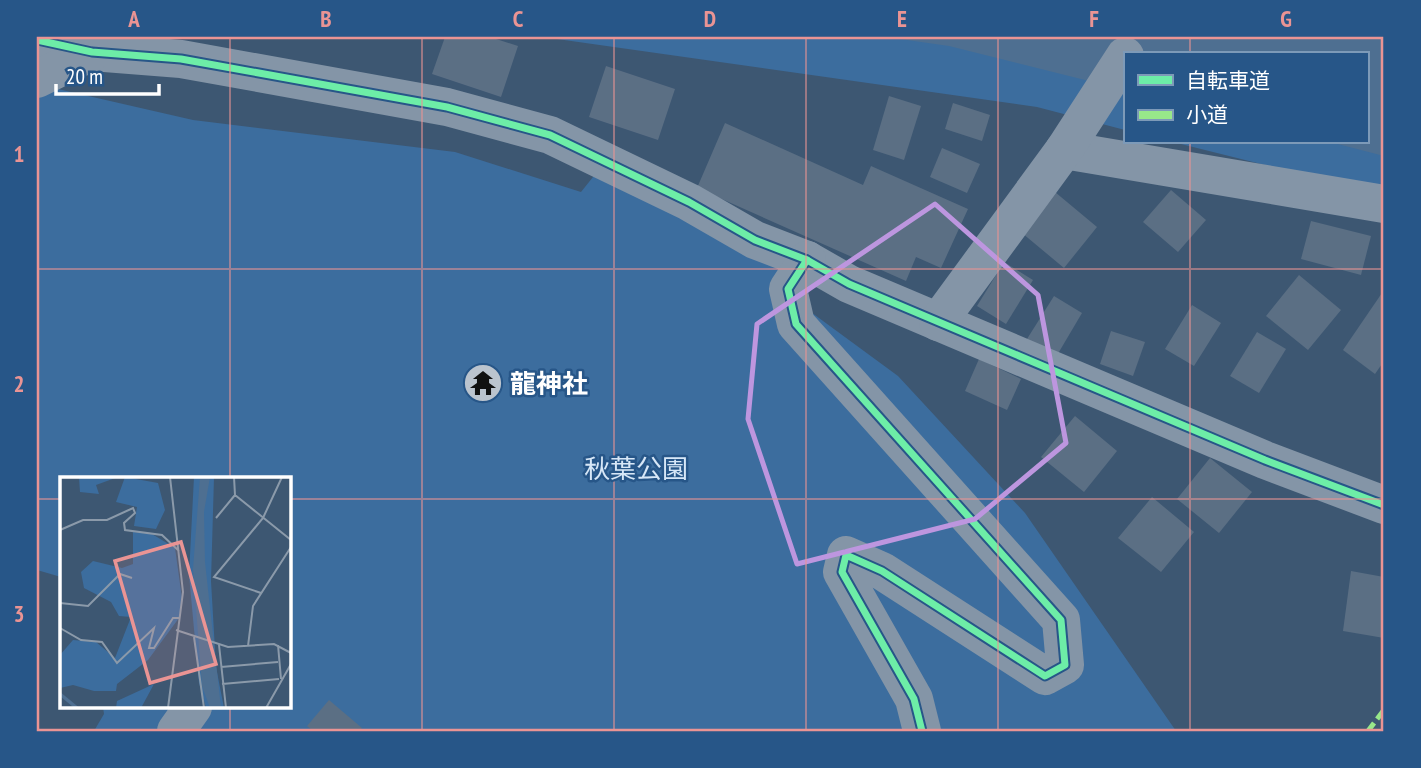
<svg xmlns="http://www.w3.org/2000/svg" width="1421" height="768" viewBox="0 0 1421 768" font-family="'PT Sans Narrow','Noto Sans JP',sans-serif">
	<style>
		.green { fill: #3c6d9e }
		.water { fill: #4e6f91 }
		.building { fill: #5b6f84 }
		.lines { fill: none; stroke-linecap: round; stroke-linejoin: round }
		.minor { stroke: #8495a7; stroke-width: 38 }
		.quiet { stroke: #98e88a; stroke-width: 5; stroke-dasharray: 10 5; stroke-linecap: butt }
		.cycleway-casing { stroke: #275688; stroke-width: 11 }
		.cycleway { stroke: #6deda7; stroke-width: 7 }
		.marked { fill: none; stroke: #bd96df; stroke-width: 5; stroke-linejoin: round }
		.grid { fill: none; stroke: #ea9494; stroke-width: 2; stroke-opacity: 0.55 }
		.labels { text-anchor: middle; dominant-baseline: central; stroke-width: 5; stroke-linejoin: round; paint-order: stroke }
		.poi-label { font-size: 26px; font-weight: bold; fill: #fff; stroke: #275688; text-anchor: start }
		.park-label { font-size: 26px; fill: #d7e7f7; stroke: #275688 }
		.inset-river { fill: none; stroke: #4e6f91; stroke-width: 3.5 }
		.inset-road { fill: none; stroke: #8b9aaa; stroke-width: 2 }
		.view { fill: #ea9494; fill-opacity: 0.15; stroke: #ea9494; stroke-width: 3.5 }
		.inset-edge { fill: none; stroke: #fff; stroke-width: 3.5 }
		.neatline { fill: none; stroke: #ea9494; stroke-width: 2.5 }
		.grid-label { font-size: 23px; text-anchor: middle; font-weight: bold; fill: #ea9494 }
	</style>
	<rect width="100%" height="100%" fill="#3d5772"/>
	<!-- green -->
	<g class="green">
		<path d="M 543,37 L 1384,37 L 1384,195 L 1173,142 L 1367,142 L 1367,54 L 1125,54 L 1125,130 L 1037,107 Z"/>
		<path d="M 49,87 L 193,120 L 455,152 L 581,192 L 605,162 L 807,260 L 789,296 L 898,376 L 1025,513 L 1176,731 L 94,731 L 104,714 L 103,707 L 289,707 L 289,479 L 61,479 L 61,577 L 37,570 L 37,99 Z"/>
	</g>
	<!-- water -->
	<path class="water" d="M 886,37 L 1384,37 L 1384,156 L 1330,142 L 1367,142 L 1367,54 L 1125,54 L 1125,90 L 949,46 Z"/>
	<!-- building -->
	<g class="building">
		<path d="M 445,37 L 490,37 L 518,46 L 501,97 L 432,74 Z"/>
		<path d="M 606,66 L 675,89 L 658,140 L 589,117 Z"/>
		<path d="M 889,96 L 921,106 L 904,160 L 873,150 Z"/>
		<path d="M 953,103 L 990,115 L 982,141 L 945,129 Z"/>
		<path d="M 725,123 L 863,185 L 871,166 L 968,209 L 941,268 L 916,257 L 906,281 L 697,188 Z"/>
		<path d="M 942,148 L 980,164 L 967,193 L 930,177 Z"/>
		<path d="M 1171,190 L 1206,220 L 1178,252 L 1143,222 Z"/>
		<path d="M 1055,192 L 1097,227 L 1064,268 L 1022,233 Z"/>
		<path d="M 1311,221 L 1371,236 L 1361,275 L 1301,259 Z"/>
		<path d="M 1004,262 L 1033,280 L 1006,324 L 977,306 Z"/>
		<path d="M 1299,275 L 1341,310 L 1308,350 L 1266,316 Z"/>
		<path d="M 1384,290 L 1384,361 L 1375,374 L 1343,350 Z"/>
		<path d="M 1054,296 L 1082,313 L 1056,357 L 1027,339 Z"/>
		<path d="M 1192,305 L 1221,323 L 1194,366 L 1165,349 Z"/>
		<path d="M 1111,331 L 1145,342 L 1133,376 L 1100,364 Z"/>
		<path d="M 1257,332 L 1286,349 L 1259,393 L 1230,376 Z"/>
		<path d="M 979,359 L 1021,379 L 1007,410 L 965,391 Z"/>
		<path d="M 1075,416 L 1117,451 L 1084,492 L 1041,457 Z"/>
		<path d="M 1210,458 L 1252,492 L 1219,533 L 1177,499 Z"/>
		<path d="M 1152,497 L 1194,532 L 1161,572 L 1118,538 Z"/>
		<path d="M 1351,571 L 1384,577 L 1384,638 L 1343,631 Z"/>
		<path d="M 329,700 L 362,728 L 359,731 L 313,731 L 307,726 Z"/>
	</g>
	<g class="lines">
		<!-- minor -->
		<g class="minor">
			<path d="M 37,40 L 92,52 L 181,59 L 447,107 L 550,135 L 689,202 L 755,240 L 807,260 L 849,284 L 1265,460 L 1384,505"/>
			<path d="M 37,79 L 92,52"/>
			<path d="M 1064,150 L 1384,204"/>
			<path d="M 807,260 L 788,289 L 796,324 L 1061,620 L 1065,665 L 1045,676 L 882,571 L 846,555 L 842,572 L 914,699 L 922,731"/>
			<path d="M 938,322 L 1064,150 L 1125,56"/>
			<path d="M 176,731 L 193,707"/>
		</g>
		<!-- quiet -->
		<path class="quiet" d="M 1368,731 L 1384,710"/>
		<!-- cycleway casing -->
		<g class="cycleway-casing">
			<g id="cycleway">
				<path d="M 37,40 L 92,52 L 181,59 L 447,107 L 550,135 L 689,202 L 755,240 L 807,260 L 849,284 L 1265,460 L 1384,505"/>
				<path d="M 807,260 L 788,289 L 796,324 L 1061,620 L 1065,665 L 1045,676 L 882,571 L 846,555 L 842,572 L 914,699 L 922,731"/>
			</g>
		</g>
		<!-- cycleway -->
		<use href="#cycleway" class="cycleway"/>
	</g>
	<!-- marked area -->
	<path class="marked" d="M 935,204 L 1038,295 L 1066,443 L 975,519 L 797,564 L 748,419 L 757,324 Z"/>
	<!-- grid -->
	<path class="grid" d="M 230,37 L 230,479M 422,37 L 422,731M 614,37 L 614,731M 806,37 L 806,731M 998,37 L 998,731M 1190,37 L 1190,54M 1190,142 L 1190,731M 37,269 L 1384,269M 37,499 L 61,499M 289,499 L 1384,499M 230,707 L 230,731"/>
	<!-- icons -->
	<defs>
		<g id="temple-disc" transform="scale(2.0125)"><circle r="9.5" fill="#bbc4ce" stroke="#275688"/><path d="M0-6L5-2H3V0L6.5 2.5H4V6H1.5V3h-3V6H-4V2.5H-6.5L-3 0V-2H-5Z" fill="#111"/></g>
	</defs>
	<g fill-rule="evenodd">
		<use href="#temple-disc" x="483" y="383"/>
	</g>
	<g class="labels">
		<!-- poi labels -->
		<g class="poi-label">
			<text x="510" y="383">龍神社</text>
		</g>
		<!-- park labels -->
		<g class="park-label">
			<text x="636" y="468">秋葉公園</text>
		</g>
	</g>
	<!-- overview -->
	<g transform="translate(60 477)">
		<rect width="231" height="231" fill="#3d5772"/>
		<path d="M 19,0 L 52,1 L 58,0 L 36,8 L 39,17 L 20,15 ZM 65,0 L 98,6 L 105,33 L 96,52 L 74,49 L 77,30 L 56,25 ZM 134,0 L 154,0 L 151,104 L 156,190 L 164,231 L 146,231 L 139,206 L 129,98 ZM 73,55 L 92,57 L 115,71 L 122,121 L 119,141 L 88,183 L 57,207 L 56,214 L 34,214 L 13,208 L 0,211 L 0,178 L 13,163 L 36,165 L 55,181 L 71,140 L 59,139 L 51,125 L 24,111 L 21,95 L 33,84 L 62,91 L 73,87 ZM 94,207 L 81,231 L 56,231 L 57,224 Z" fill="#3c6d9e"/>
		<path d="M 140,0 L 150,0 L 144,35 L 145,85 L 161,231 L 150,231 L 142,209 L 133,92 Z" fill="#4e6f91"/>
		<path class="inset-river" d="M 0,217 L 17,231"/>
		<path class="inset-road" d="M 174,0 L 175,18 L 231,63M 156,41 L 175,18M 0,53 L 23,43 L 47,43 L 73,31 L 75,36 L 64,46 L 65,53 L 102,58 L 119,74M 201,116 L 154,100 L 203,41 L 222,0M 0,126 L 28,129 L 60,97 L 72,101M 0,151 L 21,163 L 42,165 L 57,186 L 94,151 L 89,171 L 94,171 L 113,141 L 119,141M 116,153 L 168,170 L 214,167 L 231,176M 134,160 L 144,231M 159,168 L 166,231M 218,168 L 221,202M 188,169 L 193,129 L 231,70M 161,190 L 218,185M 162,207 L 219,202M 108,231 L 123,115 L 110,0M 206,231 L 231,187"/>
		<path class="view" d="M 121,65 L 156,187 L 90,206 L 55,84 Z"/>
		<rect width="231" height="231" class="inset-edge"/>
	</g>
	<!-- border -->
	<rect width="1421" height="768" fill="none" stroke="#275688" stroke-width="77"/>
	<!-- legend -->
	<rect x="1124" y="52" width="245" height="91" fill="#275688" stroke="#7d9ab8" stroke-width="2"/>
	<rect x="1138" y="75" width="35" height="10" fill="#6deda7" stroke="#7d9ab8" stroke-width="2"/>
	<text x="1186" y="88" font-size="21" fill="#ffffff">自転車道</text>
	<rect x="1138" y="110" width="35" height="10" fill="#98e88a" stroke="#7d9ab8" stroke-width="2"/>
	<text x="1186" y="122" font-size="21" fill="#ffffff">小道</text>
	<!-- scale -->
	<path d="M56 84v10h103v-10" fill="none" stroke="#ffffff" stroke-width="3.5"/>
	<text x="66" y="84" font-size="21" fill="#ffffff" stroke="#275688" stroke-width="5" paint-order="stroke">20 m</text>
	<rect x="38" y="38" width="1344" height="692" class="neatline"/>
	<g class="grid-label">
		<text x="134" y="27">A</text>
		<text x="326" y="27">B</text>
		<text x="518" y="27">C</text>
		<text x="710" y="27">D</text>
		<text x="902" y="27">E</text>
		<text x="1094" y="27">F</text>
		<text x="1286" y="27">G</text>
		<text x="19" y="162">1</text>
		<text x="19" y="392">2</text>
		<text x="19" y="622">3</text>
	</g>
</svg>
